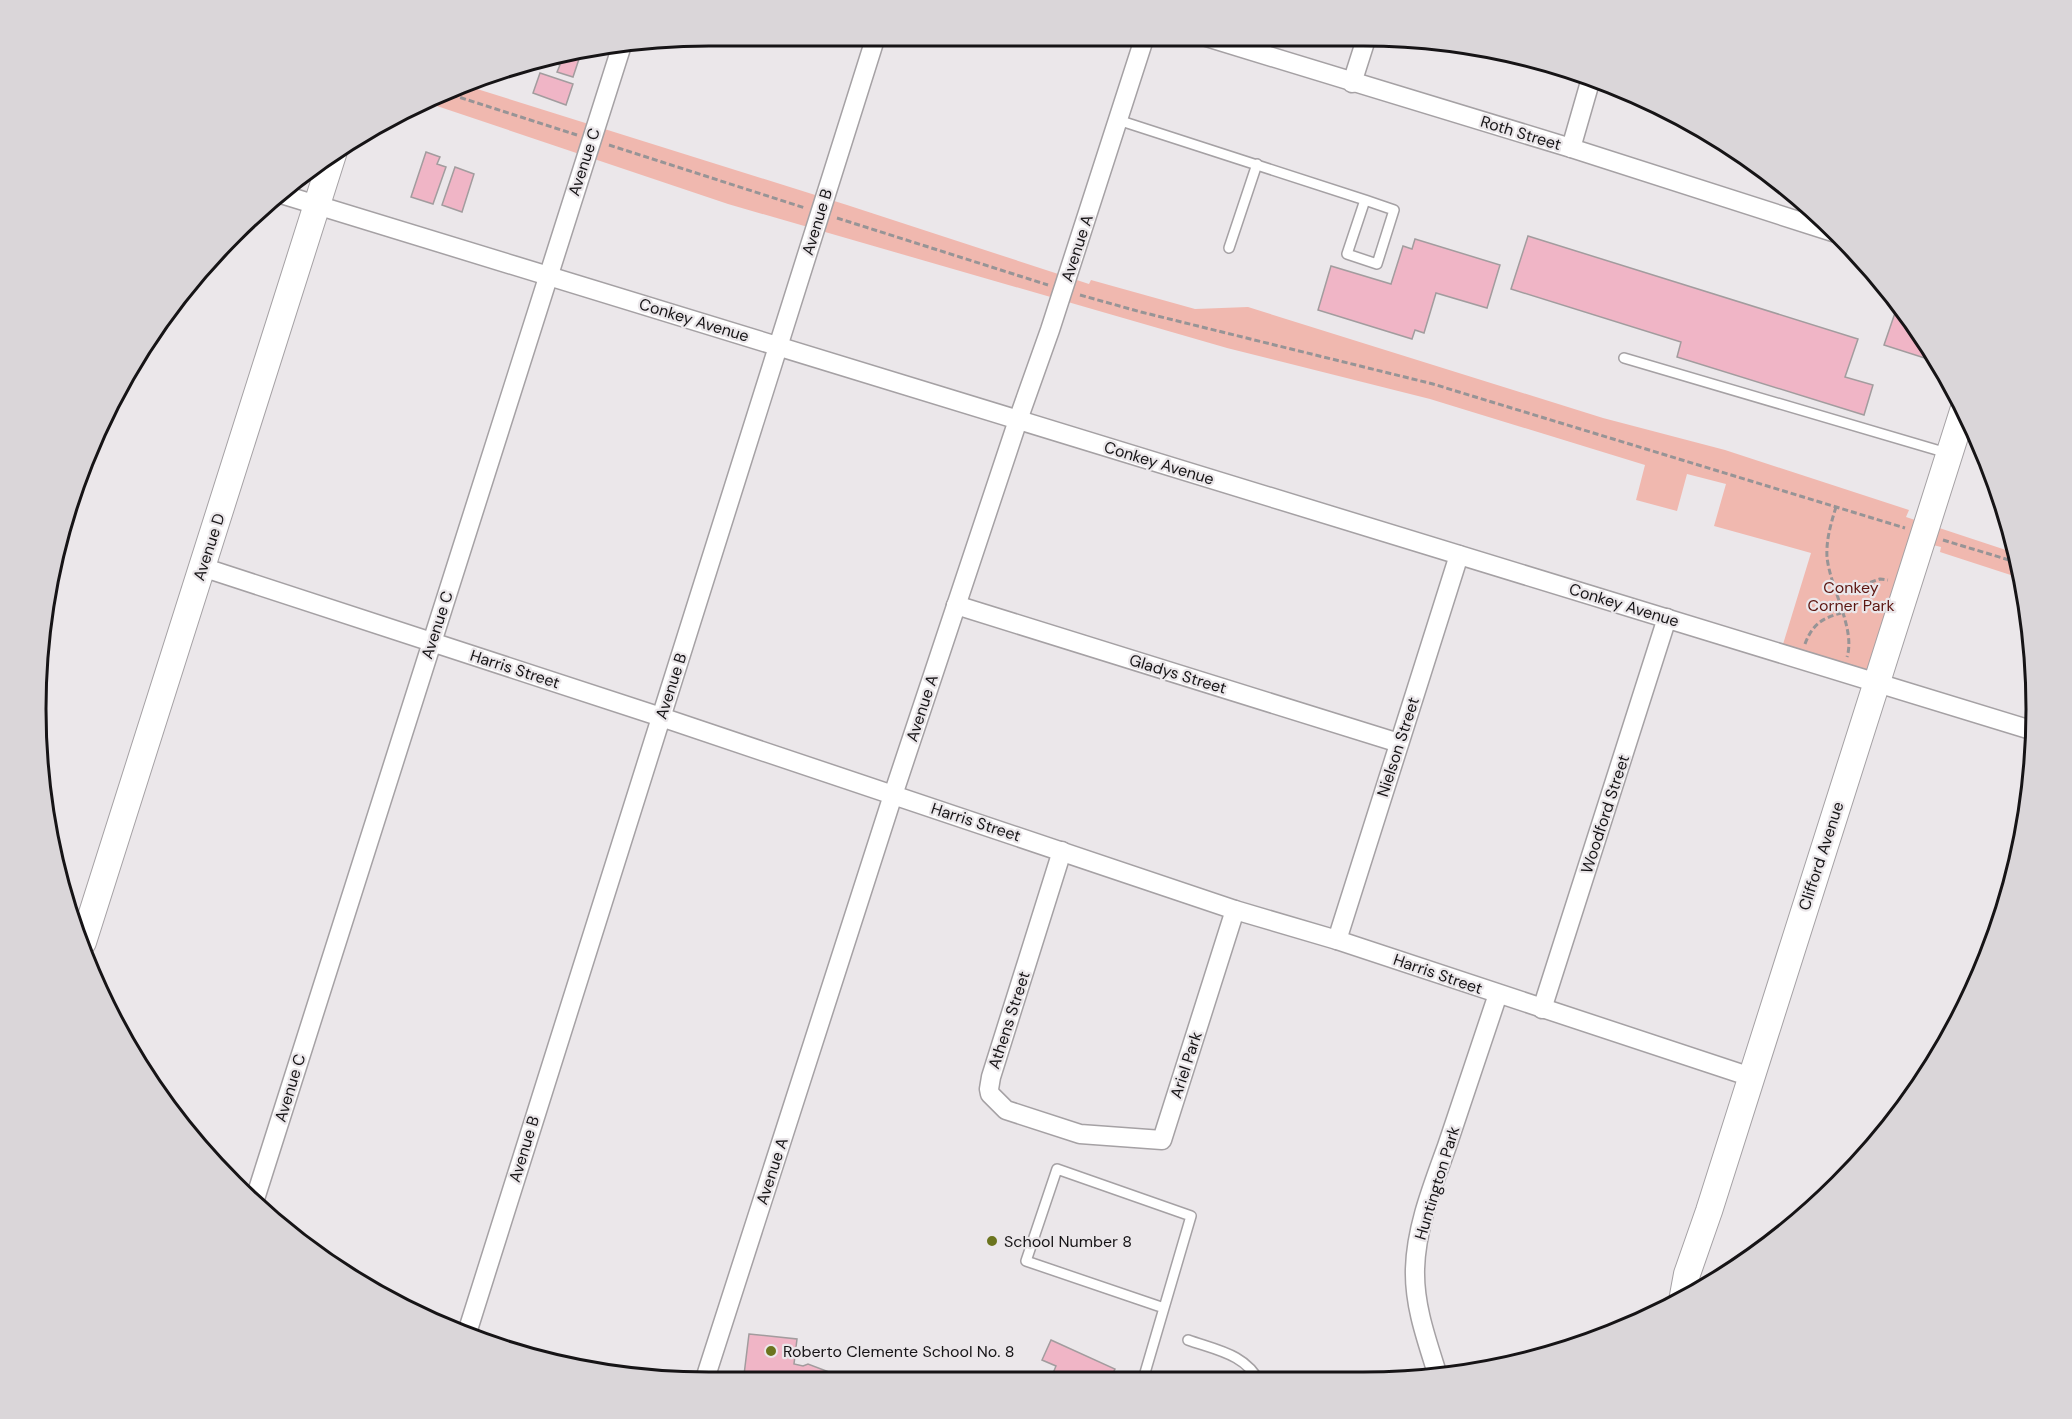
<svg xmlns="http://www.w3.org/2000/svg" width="2072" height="1419" viewBox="0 0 2072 1419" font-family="'DM Sans',sans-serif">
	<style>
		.green { fill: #f0b8af }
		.building { fill: #f0b5c6; stroke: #a29c9e; stroke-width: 1.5 }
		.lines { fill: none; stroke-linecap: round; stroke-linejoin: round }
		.lane-casing { stroke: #a5a1a4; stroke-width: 12 }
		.street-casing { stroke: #a5a1a4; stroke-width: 21 }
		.secondary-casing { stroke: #a5a1a4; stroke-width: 28 }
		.path { stroke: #979496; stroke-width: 3; stroke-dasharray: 6 3; stroke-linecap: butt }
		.lane { stroke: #fff; stroke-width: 9 }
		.street { stroke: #fff; stroke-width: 18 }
		.secondary { stroke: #fff; stroke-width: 26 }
		.poi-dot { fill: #6b741e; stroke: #ebe7ea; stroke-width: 2 }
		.labels { text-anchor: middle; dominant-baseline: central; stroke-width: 4.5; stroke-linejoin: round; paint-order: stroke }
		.street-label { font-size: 16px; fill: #161416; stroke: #ebe7ea }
		.park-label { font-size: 16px; fill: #5c1611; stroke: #ebe7ea }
		.poi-label { font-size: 16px; fill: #161416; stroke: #ebe7ea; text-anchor: start }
		.rim { fill: none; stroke: #161416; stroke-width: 3 }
	</style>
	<rect width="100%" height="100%" fill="#ebe7ea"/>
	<!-- green -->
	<path class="green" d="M 461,84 L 847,205 L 1089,284 L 1091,280 L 1195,309 L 1248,307 L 1603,418 L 1725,450 L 1909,510 L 1906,517 L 2015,553 L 2023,579 L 1940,552 L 1941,547 L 1921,542 L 1876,683 L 1780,654 L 1811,553 L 1714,526 L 1726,484 L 1687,474 L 1677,511 L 1636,500 L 1645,465 L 1430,399 L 1227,348 L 728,204 L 425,102 Z"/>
	<!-- building -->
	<g class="building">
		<path d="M 581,53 L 573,77 L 557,72 L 560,65 L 541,58 Z"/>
		<path d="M 540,73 L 573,84 L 566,105 L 533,93 Z"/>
		<path d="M 426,152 L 440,157 L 437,164 L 446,167 L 433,204 L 411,197 Z"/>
		<path d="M 455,167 L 474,174 L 462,212 L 442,205 Z"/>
		<path d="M 1528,236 L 1858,339 L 1845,377 L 1873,385 L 1864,415 L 1677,357 L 1681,342 L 1511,289 Z"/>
		<path d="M 1415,239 L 1500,265 L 1487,308 L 1436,293 L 1424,333 L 1415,330 L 1412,339 L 1318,310 L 1331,266 L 1391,284 L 1403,246 L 1412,249 Z"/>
		<path d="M 1896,310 L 1904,313 L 1923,336 L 1937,362 L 1884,345 Z"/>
		<path d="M 749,1334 L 797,1339 L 794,1364 L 803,1366 L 808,1364 L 829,1372 L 828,1378 L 843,1383 L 743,1383 Z"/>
		<path d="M 1051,1340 L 1115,1369 L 1108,1383 L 1049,1383 L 1056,1366 L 1042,1360 Z"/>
		<path d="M 865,1378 L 881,1383 L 863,1383 Z"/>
	</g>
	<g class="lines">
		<!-- lane casing -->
		<g class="lane-casing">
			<g id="lane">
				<path d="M 1118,120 L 1365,200 L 1347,254 L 1377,264 L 1394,210 L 1365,200"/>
				<path d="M 1229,248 L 1257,164"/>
				<path d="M 1624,358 L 1947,453"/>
				<path d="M 1188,1340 C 1216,1350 1246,1354 1260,1383"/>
				<path d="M 1142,1383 L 1191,1216 L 1057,1169 L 1026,1261 L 1164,1308"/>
			</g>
		</g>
		<!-- street casing -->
		<g class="street-casing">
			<g id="street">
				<path d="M 1203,36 L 1571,148 L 1839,234"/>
				<path d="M 1352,83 L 1367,36"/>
				<path d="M 1571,148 L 1590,82"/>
				<path d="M 284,195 L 2034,731"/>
				<path d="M 202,567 L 661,717 L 1235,910 L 1337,940 L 1751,1077"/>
				<path d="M 956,605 L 1399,743"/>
				<path d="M 1062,851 L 991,1077 L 989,1089 L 990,1094 L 1006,1110 L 1080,1134 L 1162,1140 L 1235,910"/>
				<path d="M 1337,940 L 1459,555"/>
				<path d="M 1542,1009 L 1667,618"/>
				<path d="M 254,1202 L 621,48"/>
				<path d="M 466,1336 L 876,36"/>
				<path d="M 1438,1376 C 1427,1341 1414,1306 1415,1269 C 1416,1227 1433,1185 1447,1146 C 1464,1095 1481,1045 1498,994"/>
				<path d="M 704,1382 L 893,795 L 1018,420 L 1050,330 L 1145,36"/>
			</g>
		</g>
		<!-- secondary casing -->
		<g class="secondary-casing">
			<g id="secondary">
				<path d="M 83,942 L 334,151"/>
				<path d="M 1682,1301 L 1687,1274 L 1709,1211 L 1963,411"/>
			</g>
		</g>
		<!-- path -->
		<g class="path">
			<path d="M 443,92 L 577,135"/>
			<path d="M 609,145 L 805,208"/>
			<path d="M 837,218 L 1048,285"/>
			<path d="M 1080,295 L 1141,312 L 1433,384 L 1905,528"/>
			<path d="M 1836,507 C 1831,523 1826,540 1827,557 C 1830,588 1856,629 1847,657"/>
			<path d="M 1943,540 L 2019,563"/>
			<path d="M 1836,594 L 1880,579 L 1888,580"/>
			<path d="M 1805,644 C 1812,625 1822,618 1841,613"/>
		</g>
		<!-- lane -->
		<use href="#lane" class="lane"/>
		<!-- street -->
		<use href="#street" class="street"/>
		<!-- secondary -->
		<use href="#secondary" class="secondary"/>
	</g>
	<!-- markers -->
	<g class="poi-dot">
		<circle cx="992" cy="1241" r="6"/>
		<circle cx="771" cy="1351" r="6"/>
	</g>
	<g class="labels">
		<!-- street labels -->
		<g class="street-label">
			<text transform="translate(1521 133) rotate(17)">Roth Street</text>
			<text transform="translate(584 162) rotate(-72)">Avenue C</text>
			<text transform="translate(817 222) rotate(-73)">Avenue B</text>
			<text transform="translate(1077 248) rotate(-72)">Avenue A</text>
			<text transform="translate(694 320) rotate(17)">Conkey Avenue</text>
			<text transform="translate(1159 463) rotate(17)">Conkey Avenue</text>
			<text transform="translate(209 547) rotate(-72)">Avenue D</text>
			<text transform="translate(1624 605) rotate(17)">Conkey Avenue</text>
			<text transform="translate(437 625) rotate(-72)">Avenue C</text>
			<text transform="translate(515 669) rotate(18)">Harris Street</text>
			<text transform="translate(1178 674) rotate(17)">Gladys Street</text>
			<text transform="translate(671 686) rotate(-72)">Avenue B</text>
			<text transform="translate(922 708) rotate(-72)">Avenue A</text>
			<text transform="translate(1398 747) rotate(-72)">Nielson Street</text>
			<text transform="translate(1605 814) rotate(-72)">Woodford Street</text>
			<text transform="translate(976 822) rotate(18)">Harris Street</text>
			<text transform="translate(1821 856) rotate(-72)">Clifford Avenue</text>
			<text transform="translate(1438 974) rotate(19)">Harris Street</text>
			<text transform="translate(1009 1020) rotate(-72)">Athens Street</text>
			<text transform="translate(1186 1065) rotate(-72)">Ariel Park</text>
			<text transform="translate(290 1088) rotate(-73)">Avenue C</text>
			<text transform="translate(524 1149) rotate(-73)">Avenue B</text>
			<text transform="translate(772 1171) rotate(-72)">Avenue A</text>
			<text transform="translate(1437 1183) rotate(-73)">Huntington Park</text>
		</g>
		<!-- park labels -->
		<g class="park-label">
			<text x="1851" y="587">Conkey<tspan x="1851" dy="18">Corner Park</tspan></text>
		</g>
		<!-- poi labels -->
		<g class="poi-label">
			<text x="1004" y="1241">School Number 8</text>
			<text x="783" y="1351">Roberto Clemente School No. 8</text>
		</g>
	</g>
	<!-- crop -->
	<path d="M0 0H2072V1419H0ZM709 46H1363A663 663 0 0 1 2026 709V709A663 663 0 0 1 1363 1372H709A663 663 0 0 1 46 709V709A663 663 0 0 1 709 46Z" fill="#dad6d9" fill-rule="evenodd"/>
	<path class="rim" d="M709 46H1363A663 663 0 0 1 2026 709V709A663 663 0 0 1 1363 1372H709A663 663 0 0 1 46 709V709A663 663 0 0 1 709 46Z"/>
</svg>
